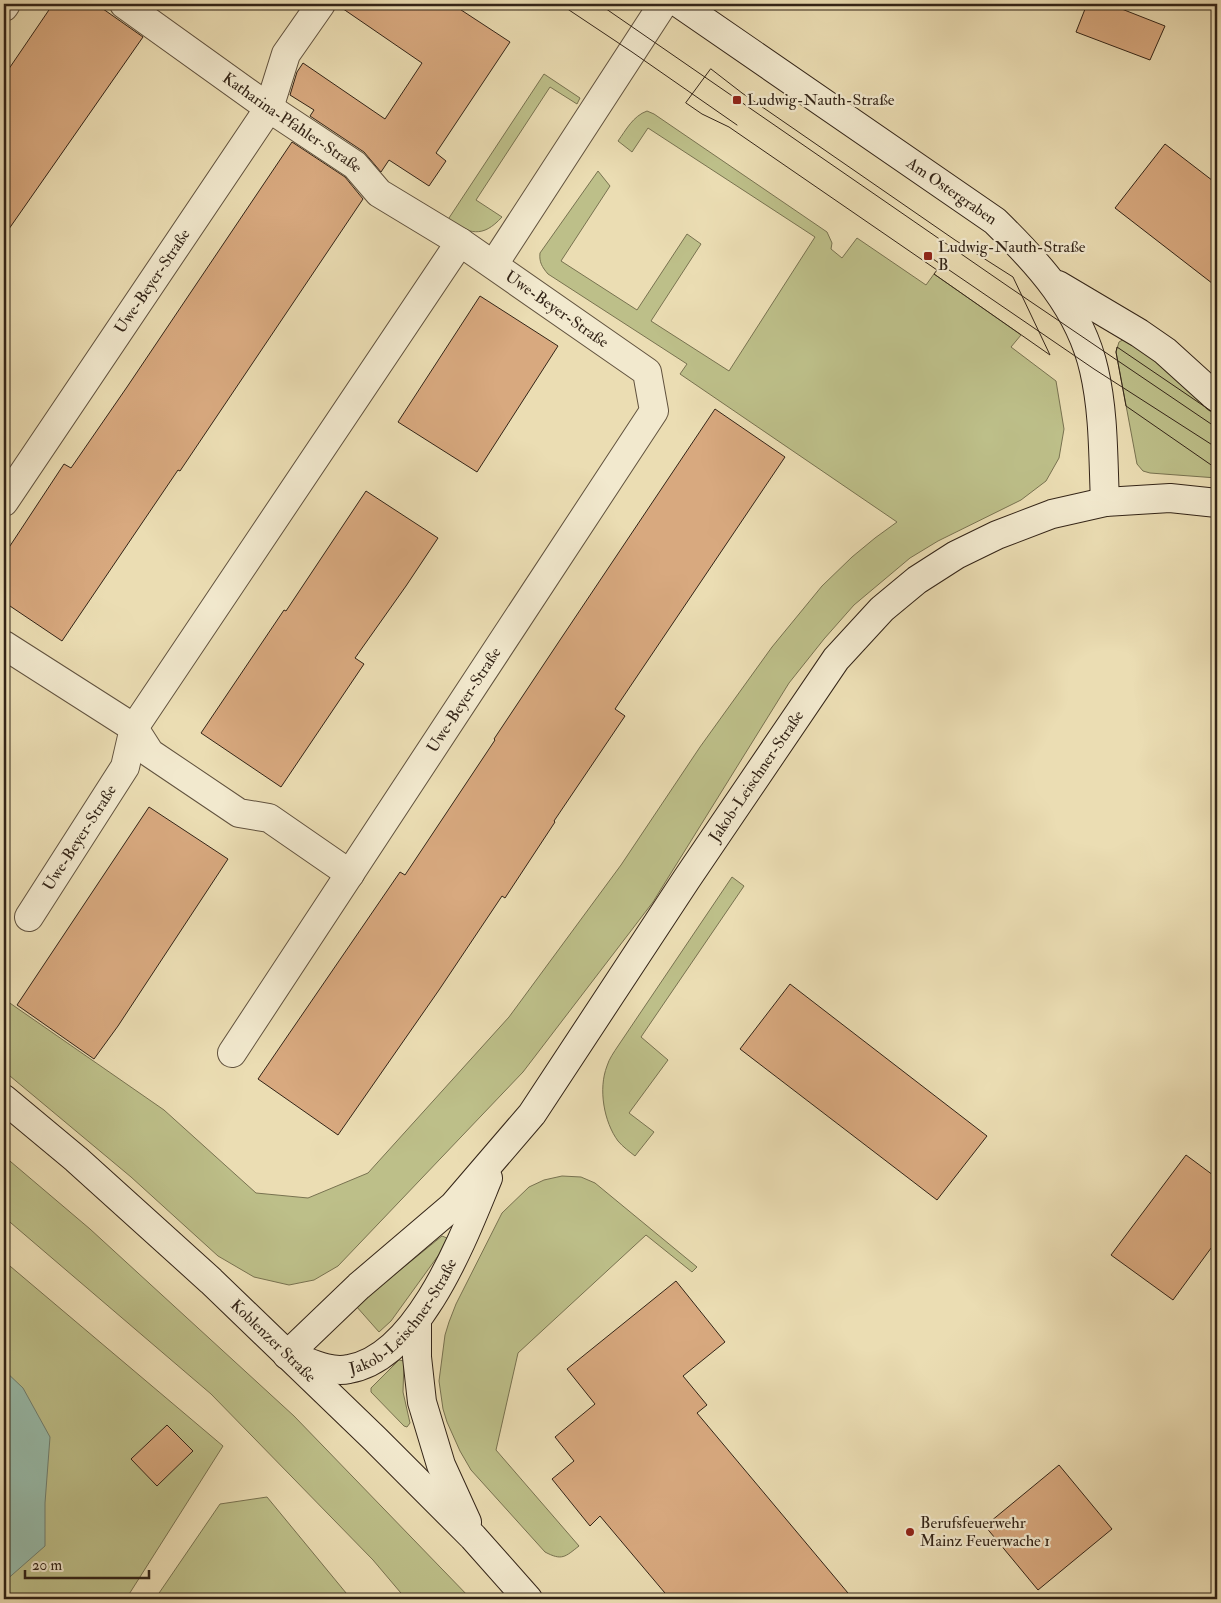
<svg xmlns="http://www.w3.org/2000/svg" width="1221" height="1603" viewBox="0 0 1221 1603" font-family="'IM FELL Double Pica',serif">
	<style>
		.green { fill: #bdbf89; stroke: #787250 }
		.water { fill: #98bcab; stroke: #707f70 }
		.building { fill: #d8a97f; stroke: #332417 }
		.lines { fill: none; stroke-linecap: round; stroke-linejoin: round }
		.street-casing { stroke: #61523e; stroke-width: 30 }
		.secondary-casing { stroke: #332417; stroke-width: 30 }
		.street { stroke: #f2e9ce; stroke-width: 28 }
		.secondary { stroke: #f2e9ce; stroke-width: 28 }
		.tram { stroke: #332417; stroke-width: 1 }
		.poi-dot { fill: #8f2418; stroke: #f2e9ce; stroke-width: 2 }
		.labels { text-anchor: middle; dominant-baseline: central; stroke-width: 4.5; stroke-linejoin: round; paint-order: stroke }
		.poi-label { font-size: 16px; fill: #332417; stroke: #f2e9ce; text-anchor: start }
		.street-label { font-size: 16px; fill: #332417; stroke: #f2e9ce }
	</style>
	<rect width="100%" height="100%" fill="#ebddb3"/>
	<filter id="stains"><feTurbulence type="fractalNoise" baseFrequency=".004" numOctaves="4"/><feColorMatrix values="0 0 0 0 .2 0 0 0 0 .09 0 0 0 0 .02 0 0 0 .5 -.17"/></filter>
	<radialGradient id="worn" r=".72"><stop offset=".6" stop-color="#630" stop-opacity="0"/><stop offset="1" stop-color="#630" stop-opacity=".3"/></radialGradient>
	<!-- green -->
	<g class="green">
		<path d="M 544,74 L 580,98 L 577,104 L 550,87 L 476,200 L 502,217 C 482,239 470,233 447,221 Z"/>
		<path d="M 647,111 L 654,114 L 827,232 L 832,243 L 831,249 L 842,258 L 857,238 L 926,285 L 934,274 L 1021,335 L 1011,347 L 1056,381 L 1064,429 L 1059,458 L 1046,481 L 1021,500 L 938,541 L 910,558 L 854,605 L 824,639 L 789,683 L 653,902 L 523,1072 L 338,1266 L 314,1280 L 289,1285 L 254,1277 L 218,1256 L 131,1177 L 4,1071 L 4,999 L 164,1110 L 256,1193 L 308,1198 L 368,1173 L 509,1017 L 621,865 L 700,747 L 772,647 L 822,586 L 852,557 L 875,538 L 897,522 L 680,374 L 687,364 L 548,274 C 542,267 539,262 540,253 L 598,171 L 610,186 L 561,261 L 637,310 L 687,234 L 701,244 L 651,321 L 729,371 L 815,237 L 648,128 L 632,152 L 618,141 C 626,130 633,116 647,111 Z"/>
		<path d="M 1128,337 L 1217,403 L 1217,478 L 1150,473 L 1143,471 L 1137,464 L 1116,352 L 1119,342 Z"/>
		<path d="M 732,877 L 744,886 L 641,1037 L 668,1060 L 629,1113 L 654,1132 L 635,1156 C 630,1152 623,1147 618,1141 C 604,1122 598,1089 607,1066 C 609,1059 614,1052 618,1046 Z"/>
		<path d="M 4,1156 L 90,1229 L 294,1416 L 471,1599 L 406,1599 L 373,1560 L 211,1394 L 4,1217 Z"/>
		<path d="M 562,1176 L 581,1177 L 595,1183 L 697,1267 L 692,1272 L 646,1235 L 518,1353 L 496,1450 L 579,1546 C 565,1557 562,1561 545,1552 L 471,1470 L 460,1451 L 447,1422 L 443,1409 L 439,1381 L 445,1335 L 449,1322 L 456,1304 L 502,1213 L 529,1187 L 544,1180 Z"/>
		<path d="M 442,1236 L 447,1238 L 448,1242 L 391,1321 L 379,1332 L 356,1306 Z"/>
		<path d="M 4,1261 L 223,1446 L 126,1599 L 4,1599 Z"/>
		<path d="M 399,1360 L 404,1361 L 403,1392 L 410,1423 L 407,1427 L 404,1426 L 371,1392 L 371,1388 Z"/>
		<path d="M 267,1497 L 351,1599 L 155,1599 L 220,1504 Z"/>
	</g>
	<!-- water -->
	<path class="water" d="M 4,1370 L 23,1388 L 50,1437 L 45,1503 L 45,1546 L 4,1582 Z"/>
	<!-- building -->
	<g class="building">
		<path d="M 53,4 L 96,4 L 143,37 L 4,236 L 4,76 Z"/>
		<path d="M 336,4 L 452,4 L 510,42 L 436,153 L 446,161 L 429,186 L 389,160 L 381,172 L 364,152 L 310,116 L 314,110 L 290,95 L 297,72 L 303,63 L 385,119 L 422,63 Z"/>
		<path d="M 1087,4 L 1109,4 L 1165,26 L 1150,60 L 1076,32 Z"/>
		<path d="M 292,142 L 345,177 L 363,199 L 180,471 L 178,470 L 62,641 L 4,602 L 4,555 L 64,464 L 71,468 L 127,387 Z"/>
		<path d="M 1165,144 L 1217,184 L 1217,287 L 1115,208 Z"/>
		<path d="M 480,296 L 558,346 L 477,472 L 398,422 Z"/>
		<path d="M 715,409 L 785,457 L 615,709 L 625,716 L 554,821 L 555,822 L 505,898 L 502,896 L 439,990 L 338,1135 L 258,1079 L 400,872 L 405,875 L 495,740 L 494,739 L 560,640 Z"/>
		<path d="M 366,491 L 438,538 L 406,586 L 355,658 L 364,664 L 281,787 L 201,733 L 284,610 L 286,611 Z"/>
		<path d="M 149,807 L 228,859 L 118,1026 L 94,1059 L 17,1005 Z"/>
		<path d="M 790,984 L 987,1136 L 937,1200 L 740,1049 Z"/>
		<path d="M 1186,1155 L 1217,1178 L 1217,1240 L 1173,1300 L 1111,1255 Z"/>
		<path d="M 676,1281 L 725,1342 L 683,1376 L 707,1405 L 697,1413 L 853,1599 L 670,1599 L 600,1516 L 590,1526 L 552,1479 L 574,1461 L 555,1437 L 595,1404 L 567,1369 Z"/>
		<path d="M 167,1425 L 193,1451 L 157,1486 L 131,1459 Z"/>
		<path d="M 1059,1465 L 1112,1529 L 1038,1590 L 985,1526 Z"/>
	</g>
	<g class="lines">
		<!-- street casing -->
		<g class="street-casing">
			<g id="street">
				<path id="s1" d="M 124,4 L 269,108 L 355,165 L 379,193 L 460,242 L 647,372 L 654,411 L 232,1053"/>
				<path d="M 4,7 L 6,4"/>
				<path d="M 494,264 L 663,4"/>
				<path id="s2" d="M 4,502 L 269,108 L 286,54 L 321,4"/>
				<path d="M 4,645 L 134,728 L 150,753 L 239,813 L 269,818 L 350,874"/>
				<path id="s3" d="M 29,917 L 125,767 L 134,728 L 460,242"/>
			</g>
		</g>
		<!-- secondary casing -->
		<g class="secondary-casing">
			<g id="secondary">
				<path id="s4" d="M 680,4 L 995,221 C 1038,263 1080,308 1094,370 C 1104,413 1103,458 1105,502"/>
				<path d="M 1058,285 L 1139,333 L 1165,351 L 1217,398"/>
				<path id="s5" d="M 4,1099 L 76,1159 L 211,1281 L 375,1439 L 473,1537 L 528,1599"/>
				<path d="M 417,1320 L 417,1357 L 422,1402 L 441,1465 L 467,1522"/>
				<path id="s6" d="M 287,1355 L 359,1286 L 453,1206 L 532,1114 L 686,880 L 836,659 L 882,609 L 917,580 L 956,555 L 997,535 L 1052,514 L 1105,502 L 1170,498 L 1217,503"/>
				<path id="s7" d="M 294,1357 C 311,1363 330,1373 349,1369 C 419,1357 464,1236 488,1178"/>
			</g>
		</g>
		<!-- street -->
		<use href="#street" class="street"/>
		<!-- secondary -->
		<use href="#secondary" class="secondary"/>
		<!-- tram -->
		<g class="tram">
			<path d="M 560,4 L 632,52 L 737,125"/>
			<path d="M 599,4 L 1009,287 L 1217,428"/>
			<path d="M 711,69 L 742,93 L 955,240 L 1013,277 L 1050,355 L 934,274 L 937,270 L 729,127 L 702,114 L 686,103 Z"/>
			<path d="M 933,259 L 1094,369 L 1217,448"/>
			<path d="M 1217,415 L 1117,347 L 1116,352 L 1126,406 L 1217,469"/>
		</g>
	</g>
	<!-- markers -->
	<g class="poi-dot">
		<rect x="732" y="95" width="10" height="10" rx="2.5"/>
		<rect x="923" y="251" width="10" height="10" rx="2.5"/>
		<circle cx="910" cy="1532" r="5"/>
	</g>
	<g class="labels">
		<!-- poi labels -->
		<g class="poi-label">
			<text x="747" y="100">Ludwig-Nauth-Straße</text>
			<text x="938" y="247">Ludwig-Nauth-Straße<tspan x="938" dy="18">B</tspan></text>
			<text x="920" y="1523">Berufsfeuerwehr<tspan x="920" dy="18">Mainz Feuerwache 1</tspan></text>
		</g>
		<!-- street labels -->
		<g class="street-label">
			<text stroke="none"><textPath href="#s1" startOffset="206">Katharina-Pfahler-Straße</textPath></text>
			<text stroke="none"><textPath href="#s4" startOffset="330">Am Ostergraben</textPath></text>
			<text stroke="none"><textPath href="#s2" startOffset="266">Uwe-Beyer-Straße</textPath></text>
			<text stroke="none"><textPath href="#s1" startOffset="531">Uwe-Beyer-Straße</textPath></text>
			<text transform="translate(464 700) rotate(-57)">Uwe-Beyer-Straße</text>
			<text stroke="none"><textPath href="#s6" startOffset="750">Jakob-Leischner-Straße</textPath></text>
			<text stroke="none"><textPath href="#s3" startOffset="94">Uwe-Beyer-Straße</textPath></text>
			<text stroke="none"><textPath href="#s7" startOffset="135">Jakob-Leischner-Straße</textPath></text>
			<text stroke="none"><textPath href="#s5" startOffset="362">Koblenzer Straße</textPath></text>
		</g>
	</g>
	<!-- margin -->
	<rect width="1221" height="1603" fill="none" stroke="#ebddb3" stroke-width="20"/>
	<rect x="5" y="5" width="1211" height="1593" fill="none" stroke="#332417" stroke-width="2.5"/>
	<rect x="10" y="10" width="1201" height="1583" fill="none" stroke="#332417"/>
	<!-- scale -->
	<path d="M25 1570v8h124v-8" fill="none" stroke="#332417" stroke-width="2.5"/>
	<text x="32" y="1570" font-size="15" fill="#332417" stroke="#f2e9ce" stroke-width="4" paint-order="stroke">20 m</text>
	<rect width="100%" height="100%" filter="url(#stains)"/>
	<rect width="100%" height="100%" fill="url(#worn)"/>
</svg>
